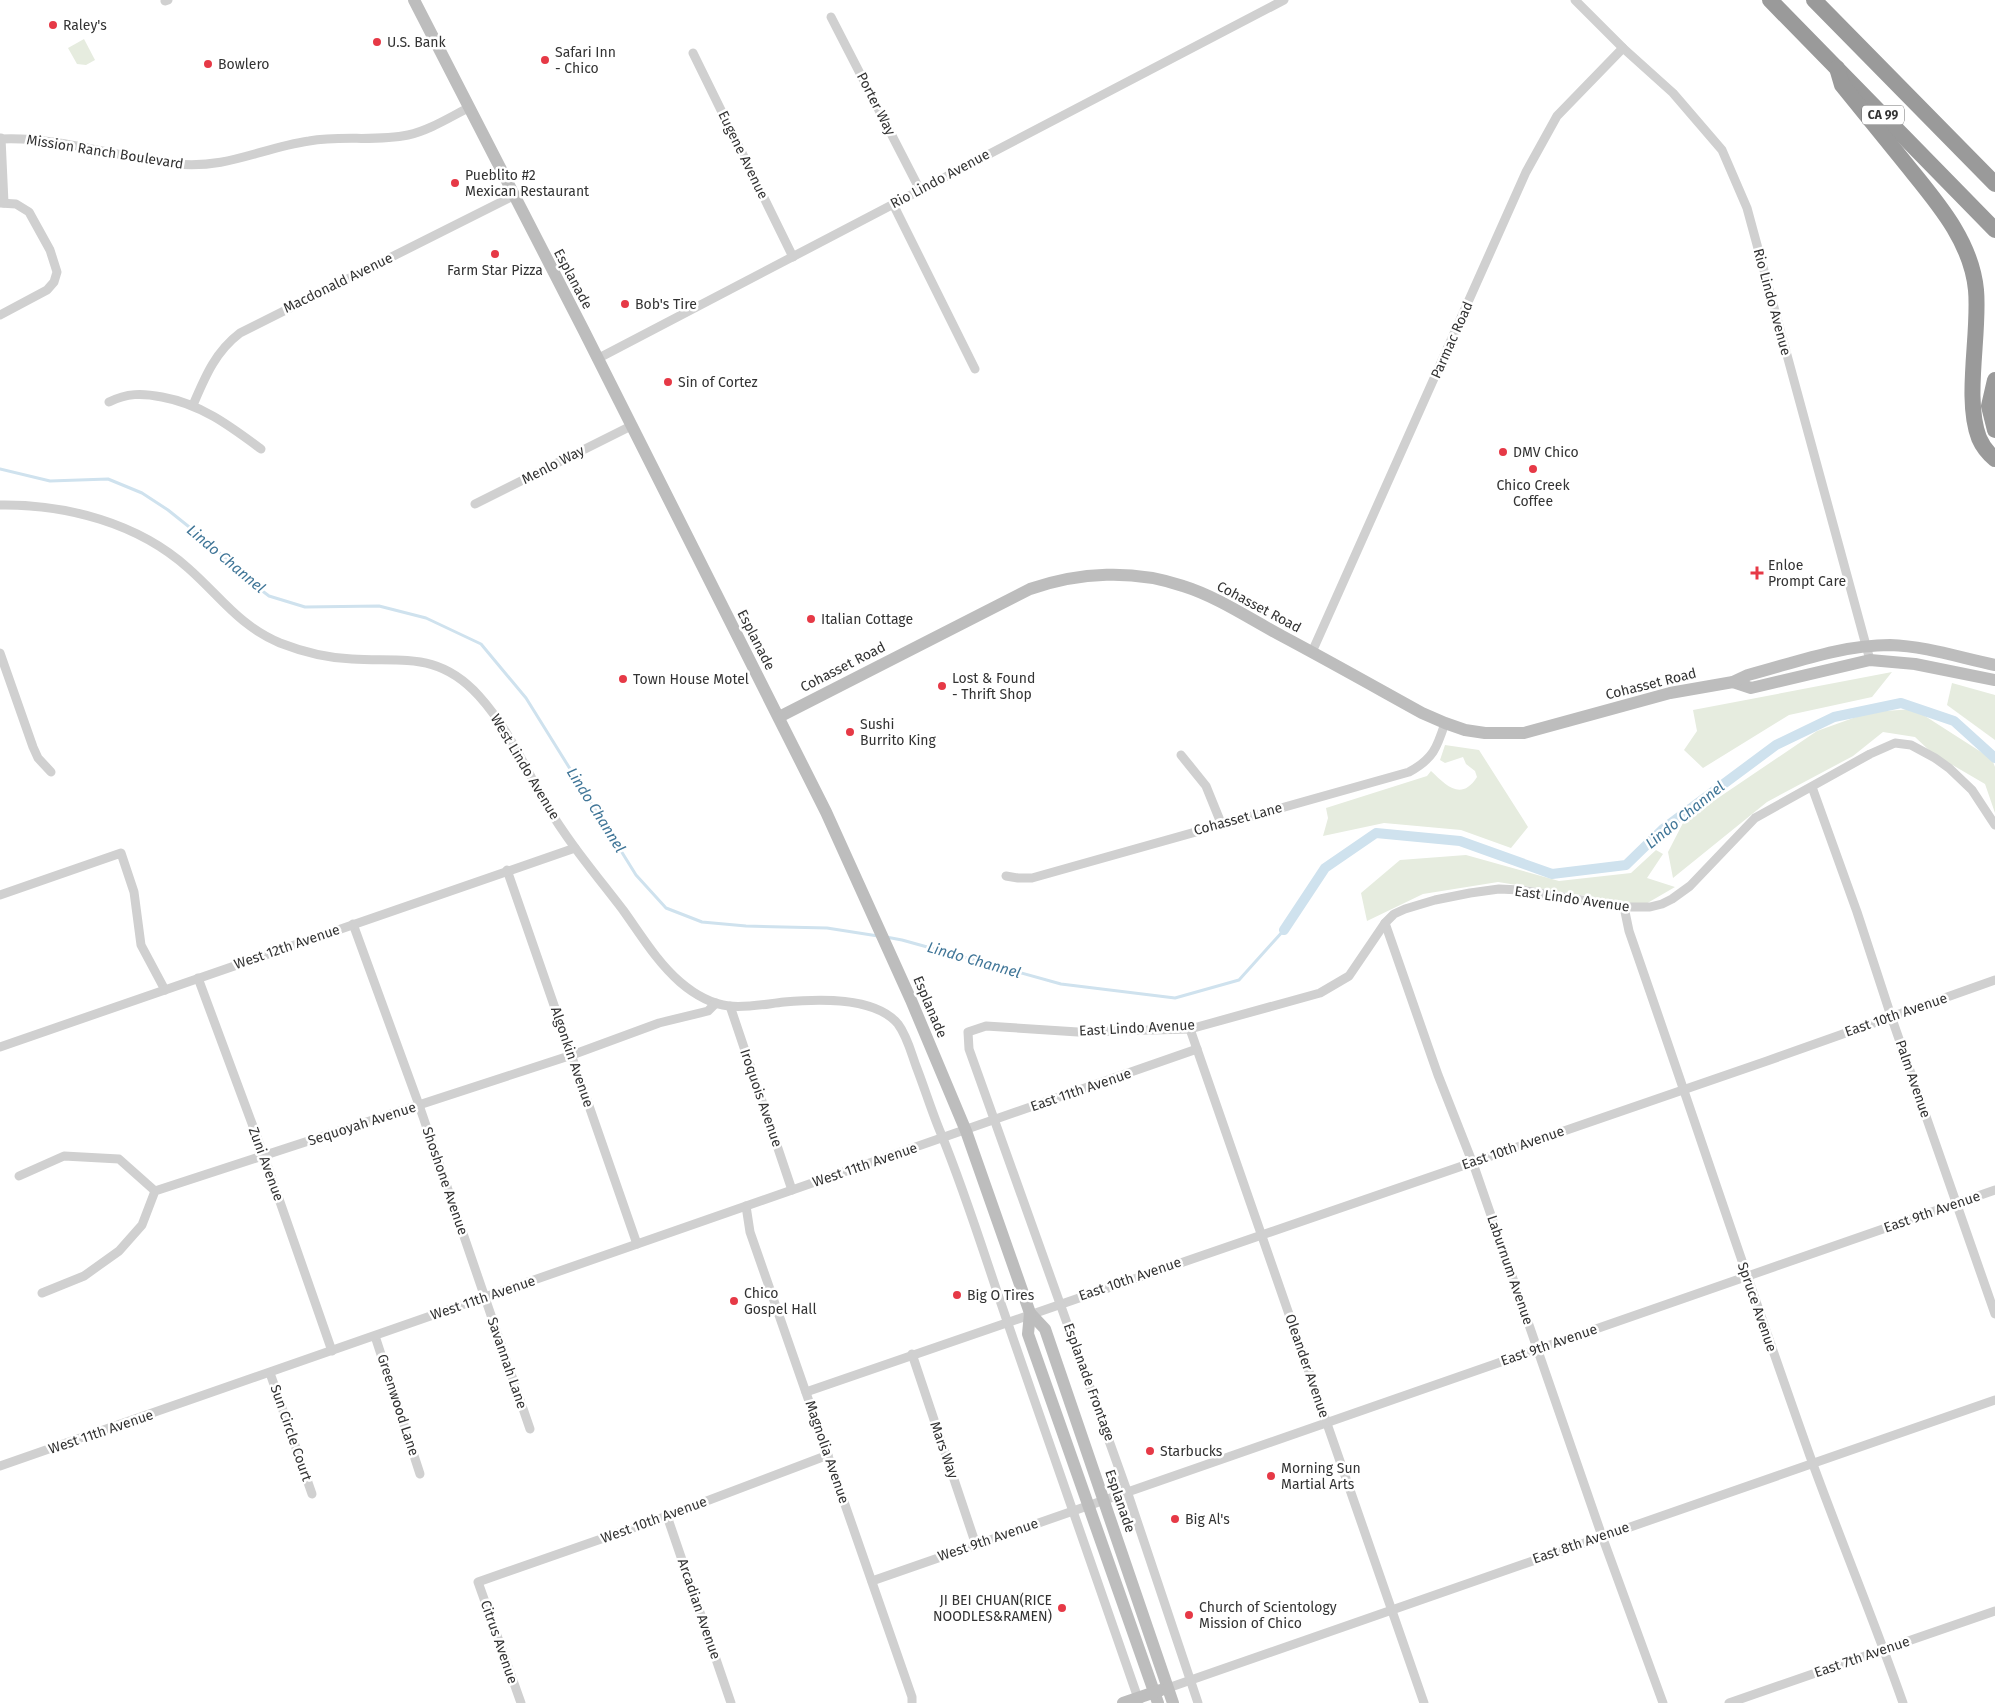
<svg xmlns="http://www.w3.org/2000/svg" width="1995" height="1703" viewBox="0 0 1995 1703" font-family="'Fira Sans',sans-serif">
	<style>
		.green { fill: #e6ecdf }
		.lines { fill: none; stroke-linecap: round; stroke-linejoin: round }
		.stream { stroke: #cfe2ee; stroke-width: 3 }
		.canal { stroke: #cfe2ee; stroke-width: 10 }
		.street { stroke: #d0d0d0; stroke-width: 9 }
		.secondary { stroke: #bdbdbd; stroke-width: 12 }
		.highway { stroke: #9a9a9a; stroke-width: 16 }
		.poi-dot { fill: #e63946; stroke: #fff; stroke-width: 2 }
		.labels { text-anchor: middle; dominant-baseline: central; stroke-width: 5; stroke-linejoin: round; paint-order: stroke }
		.shield { fill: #fff; stroke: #707070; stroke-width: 1 }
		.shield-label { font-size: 12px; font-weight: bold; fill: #333 }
		.poi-label { font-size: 14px; fill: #333; stroke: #fff; text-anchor: start }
		.street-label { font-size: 14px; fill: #333; stroke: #fff }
		.water-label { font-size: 15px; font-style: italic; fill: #3f7597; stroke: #fff }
	</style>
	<rect width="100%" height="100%" fill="#fff"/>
	<!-- green -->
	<g class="green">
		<path d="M 84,39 L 95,60 L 86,65 L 77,64 L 68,48 Z"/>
		<path d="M 1892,672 L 1872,697 L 1789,715 L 1703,768 L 1684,750 L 1697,731 L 1693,710 Z"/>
		<path d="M 1952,683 L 1995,695 L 1995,740 L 1947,705 Z"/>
		<path d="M 1914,709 L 1992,759 L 1995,767 L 1995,813 L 1985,784 L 1932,753 L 1915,737 L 1883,732 L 1853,756 L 1767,802 L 1673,878 L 1668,852 L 1684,821 L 1817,731 L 1870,712 Z"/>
		<path d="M 1445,745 L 1479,750 L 1528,827 L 1511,848 L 1461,830 L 1384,823 L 1323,836 L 1328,818 L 1326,808 L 1427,776 L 1431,771 C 1446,785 1461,802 1477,777 L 1475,771 L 1466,764 L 1463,757 L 1445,763 L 1440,760 Z"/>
		<path d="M 1656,850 L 1663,854 L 1647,878 L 1675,887 L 1644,905 L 1498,882 L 1423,894 L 1367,921 L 1361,893 L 1400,860 L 1466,855 L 1559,881 L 1631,873 Z"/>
	</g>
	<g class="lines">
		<!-- stream -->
		<g class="stream">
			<path d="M 0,469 L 50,481 L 108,479 L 142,493 L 168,510 L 208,542 L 248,580 L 269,596 L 305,607 L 379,606 L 426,618 L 481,644 L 526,698 L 636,875 L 666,908 L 702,922 L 746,926 L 827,928 L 878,936"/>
			<path d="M 886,937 L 902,940 L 1061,984 L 1175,998 L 1239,980 L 1284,930"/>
		</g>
		<!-- canal -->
		<path class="canal" d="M 1284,930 L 1325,868 L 1376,833 L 1460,841 L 1552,874 L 1626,865 L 1663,829 L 1776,745 L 1834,717 L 1901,703 L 1954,721 L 1995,758"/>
		<!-- street -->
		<g class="street">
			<path d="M 1575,0 L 1623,48 L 1673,93 L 1722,150 L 1747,208 L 1870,660"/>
			<path d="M 165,1 L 168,0"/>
			<path d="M 831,17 L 920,190"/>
			<path d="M 693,53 L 793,257"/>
			<path d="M 1,138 L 4,203"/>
			<path d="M 0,139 C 59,136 118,158 176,164 C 228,169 261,148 309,141 C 342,135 375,142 408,135 C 430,130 450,117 470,107"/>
			<path d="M 0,203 L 16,204 L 29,212 L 50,250 L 57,272 L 54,282 L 47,290 L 0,315"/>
			<path d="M 893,204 L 975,369"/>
			<path d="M 597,359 L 1284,0"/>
			<path d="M 109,402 C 127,393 142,393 162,397 C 201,404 230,426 261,449"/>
			<path d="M 193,405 C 205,377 215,352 240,333 L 515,195"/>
			<path d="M 475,504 L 631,426"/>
			<path d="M 0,505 C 66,504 138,523 188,568 C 221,597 238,625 280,643 C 303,652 327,658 352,659 C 405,662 439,652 479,696 C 508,728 526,769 547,806 C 569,843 597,876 623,910 C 641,935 657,962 680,982 C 694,994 711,1004 729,1006 C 747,1008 766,1004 784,1002 C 817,999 875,996 898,1024 C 907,1036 911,1052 916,1066 C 925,1089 932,1113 942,1136 C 966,1195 985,1257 1006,1318 C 1050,1446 1095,1574 1139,1701"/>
			<path d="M 1312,652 L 1526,172 L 1557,116 L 1623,48"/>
			<path d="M 0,653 L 33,747 L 38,758 L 51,772"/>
			<path d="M 1181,755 L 1206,786 L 1221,823"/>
			<path d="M 1812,787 L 1857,912 L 1891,1016 L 1995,1314"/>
			<path d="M 507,870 L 637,1244"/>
			<path d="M 1006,876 L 1018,878 L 1032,878 L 1409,772 C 1433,759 1437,748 1445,723"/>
			<path d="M 0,895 L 121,853 L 134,892 L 141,945 L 165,990"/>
			<path d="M 1624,907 L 1629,931 C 1690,1106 1748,1282 1810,1456 C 1840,1539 1874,1620 1903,1703"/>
			<path d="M 1385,923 L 1438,1075 L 1475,1169 L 1602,1536 L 1663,1703"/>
			<path d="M 353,924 L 419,1105 L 530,1429"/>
			<path d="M 198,978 L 264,1156 L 332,1351"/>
			<path d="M 730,1006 L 792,1190"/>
			<path d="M 1190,1029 L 1424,1703"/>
			<path d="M 0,1047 L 575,848"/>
			<path d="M 19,1176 L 64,1156 L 119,1159 L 155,1191"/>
			<path d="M 746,1206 L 750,1232 L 912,1697 L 912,1703"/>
			<path d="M 42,1293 L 84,1276 L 119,1251 L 142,1225 L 155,1191 L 572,1055 L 659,1023 L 708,1011 L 716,1003"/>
			<path d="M 375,1336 L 420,1474"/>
			<path d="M 912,1354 L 976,1545"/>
			<path d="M 270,1373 L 312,1494"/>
			<path d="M 806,1392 L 1767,1061 L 1995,980"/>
			<path d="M 0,1466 L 1197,1049"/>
			<path d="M 667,1516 L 731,1703"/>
			<path d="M 872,1581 L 1995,1190"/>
			<path d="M 1168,1688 L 1995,1400"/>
			<path d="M 521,1703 L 478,1582 L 667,1516 L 828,1455"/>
			<path d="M 1198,1703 L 1127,1491 L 969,1049 L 968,1032 L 986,1026 L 1078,1032 L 1190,1029 L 1320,993 L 1349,976 L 1385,923 L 1394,914 L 1405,909 L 1435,900 L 1470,893 L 1499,889 L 1520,890 L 1624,907 L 1650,907 L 1662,904 L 1672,899 L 1690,886 L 1755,818 L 1870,754 L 1895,743 L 1911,745 L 1935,758 L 1949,768 L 1972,790 L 1995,825"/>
			<path d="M 1729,1703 L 1995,1611"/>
		</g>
		<!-- secondary -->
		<g class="secondary">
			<path d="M 414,0 L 584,331 L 826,812 L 911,1000 L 966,1131 L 1030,1313 L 1045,1329 L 1173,1703"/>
			<path d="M 1733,682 L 1751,688 L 1870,660 L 1915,664 L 1995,680"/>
			<path d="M 779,717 L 1030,589 C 1079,572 1134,569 1183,586 C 1218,597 1250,619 1282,636 C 1329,661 1375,687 1422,713 L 1445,723 L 1465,730 L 1485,733 L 1524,733 L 1670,693 L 1733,682 L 1748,675 C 1794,663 1841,645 1890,645 C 1925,646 1961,658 1995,665"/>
			<path d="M 1030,1313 L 1028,1334 L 1158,1703"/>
			<path d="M 1123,1703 L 1161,1690"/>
		</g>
		<!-- highway -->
		<g class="highway">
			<path d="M 1770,0 L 1995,230"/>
			<path d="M 1814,0 L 1995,184"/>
			<path d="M 1837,68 L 1842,85 C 1862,110 1882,134 1902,159 C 1933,198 1971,238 1976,290 C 1980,333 1964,399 1979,438 C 1982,445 1989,454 1995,459"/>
			<path d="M 1995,380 L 1989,406 L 1995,430"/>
		</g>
	</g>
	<!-- markers -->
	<g class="poi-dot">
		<circle cx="53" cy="25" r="5"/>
		<circle cx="377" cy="42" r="5"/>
		<circle cx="545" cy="60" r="5"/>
		<circle cx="208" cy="64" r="5"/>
		<circle cx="455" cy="183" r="5"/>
		<circle cx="495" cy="254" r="5"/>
		<circle cx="625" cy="304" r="5"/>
		<circle cx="668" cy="382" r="5"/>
		<circle cx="1503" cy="452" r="5"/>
		<circle cx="1533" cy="469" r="5"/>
		<path d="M1754.5 565.5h5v5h5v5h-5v5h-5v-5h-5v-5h5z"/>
		<circle cx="811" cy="619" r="5"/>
		<circle cx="623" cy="679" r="5"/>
		<circle cx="942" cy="686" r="5"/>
		<circle cx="850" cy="732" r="5"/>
		<circle cx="957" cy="1295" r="5"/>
		<circle cx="734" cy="1301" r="5"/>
		<circle cx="1150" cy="1451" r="5"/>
		<circle cx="1271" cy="1476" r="5"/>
		<circle cx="1175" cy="1519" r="5"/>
		<circle cx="1062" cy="1608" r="5"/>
		<circle cx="1189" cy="1615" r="5"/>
	</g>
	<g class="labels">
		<!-- shield labels -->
		<rect class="shield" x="1862" y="105.5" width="42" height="19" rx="4"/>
		<g class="shield-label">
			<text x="1883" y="115">CA 99</text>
		</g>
		<!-- poi labels -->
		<g class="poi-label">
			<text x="63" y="25">Raley's</text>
			<text x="387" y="42">U.S. Bank</text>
			<text x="555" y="52">Safari Inn<tspan x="555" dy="16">- Chico</tspan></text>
			<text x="218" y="64">Bowlero</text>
			<text x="465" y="175">Pueblito #2<tspan x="465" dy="16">Mexican Restaurant</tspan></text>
			<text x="495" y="270" text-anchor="middle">Farm Star Pizza</text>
			<text x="635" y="304">Bob's Tire</text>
			<text x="678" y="382">Sin of Cortez</text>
			<text x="1513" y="452">DMV Chico</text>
			<text x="1533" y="485" text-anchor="middle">Chico Creek<tspan x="1533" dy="16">Coffee</tspan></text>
			<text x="1768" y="565">Enloe<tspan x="1768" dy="16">Prompt Care</tspan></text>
			<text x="821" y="619">Italian Cottage</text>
			<text x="952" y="678">Lost &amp; Found<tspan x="952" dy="16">- Thrift Shop</tspan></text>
			<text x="633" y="679">Town House Motel</text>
			<text x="860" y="724">Sushi<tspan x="860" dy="16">Burrito King</tspan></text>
			<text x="744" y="1293">Chico<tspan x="744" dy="16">Gospel Hall</tspan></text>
			<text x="967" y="1295">Big O Tires</text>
			<text x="1160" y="1451">Starbucks</text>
			<text x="1281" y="1468">Morning Sun<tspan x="1281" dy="16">Martial Arts</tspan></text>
			<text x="1185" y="1519">Big Al's</text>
			<text x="1052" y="1600" text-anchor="end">JI BEI CHUAN(RICE<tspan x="1052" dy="16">NOODLES&amp;RAMEN)</tspan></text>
			<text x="1199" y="1607">Church of Scientology<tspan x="1199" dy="16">Mission of Chico</tspan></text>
		</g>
		<!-- street labels -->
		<g class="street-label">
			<text transform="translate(876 104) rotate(63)">Porter Way</text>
			<text transform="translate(105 152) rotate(9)">Mission Ranch Boulevard</text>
			<text transform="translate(743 155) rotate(64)">Eugene Avenue</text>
			<text transform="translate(940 179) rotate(-28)">Rio Lindo Avenue</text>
			<text transform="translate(573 279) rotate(62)">Esplanade</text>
			<text transform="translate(338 283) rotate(-26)">Macdonald Avenue</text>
			<text transform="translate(1772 302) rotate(75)">Rio Lindo Avenue</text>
			<text transform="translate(1452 340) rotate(-66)">Parmac Road</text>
			<text transform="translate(553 465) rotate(-27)">Menlo Way</text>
			<text transform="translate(1259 607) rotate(28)">Cohasset Road</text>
			<text transform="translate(756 640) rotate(63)">Esplanade</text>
			<text transform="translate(843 667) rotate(-27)">Cohasset Road</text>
			<text transform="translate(1651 684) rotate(-14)">Cohasset Road</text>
			<text transform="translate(525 767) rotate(59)">West Lindo Avenue</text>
			<text transform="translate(1238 819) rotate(-15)">Cohasset Lane</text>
			<text transform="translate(1572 899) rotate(8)">East Lindo Avenue</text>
			<text transform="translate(287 947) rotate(-19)">West 12th Avenue</text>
			<text transform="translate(930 1007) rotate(67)">Esplanade</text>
			<text transform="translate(1896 1015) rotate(-19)">East 10th Avenue</text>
			<text transform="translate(1137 1028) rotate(-3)">East Lindo Avenue</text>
			<text transform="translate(572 1057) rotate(71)">Algonkin Avenue</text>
			<text transform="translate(1913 1079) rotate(71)">Palm Avenue</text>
			<text transform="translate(1081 1090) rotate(-19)">East 11th Avenue</text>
			<text transform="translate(761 1098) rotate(71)">Iroquois Avenue</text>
			<text transform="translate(362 1124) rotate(-18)">Sequoyah Avenue</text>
			<text transform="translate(1513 1148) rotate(-19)">East 10th Avenue</text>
			<text transform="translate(266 1164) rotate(70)">Zuni Avenue</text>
			<text transform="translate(865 1165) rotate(-19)">West 11th Avenue</text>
			<text transform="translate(445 1181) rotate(71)">Shoshone Avenue</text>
			<text transform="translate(1932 1212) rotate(-19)">East 9th Avenue</text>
			<text transform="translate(1510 1270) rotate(71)">Laburnum Avenue</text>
			<text transform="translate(1130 1279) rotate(-19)">East 10th Avenue</text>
			<text transform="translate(483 1298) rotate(-19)">West 11th Avenue</text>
			<text transform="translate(1757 1307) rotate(71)">Spruce Avenue</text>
			<text transform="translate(1549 1345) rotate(-19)">East 9th Avenue</text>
			<text transform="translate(507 1363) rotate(71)">Savannah Lane</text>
			<text transform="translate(1307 1366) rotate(71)">Oleander Avenue</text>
			<text transform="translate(1089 1382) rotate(70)">Esplanade Frontage</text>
			<text transform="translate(398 1405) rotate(72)">Greenwood Lane</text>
			<text transform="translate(101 1432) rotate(-19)">West 11th Avenue</text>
			<text transform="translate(291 1433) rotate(71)">Sun Circle Court</text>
			<text transform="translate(944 1450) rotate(71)">Mars Way</text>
			<text transform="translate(827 1452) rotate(71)">Magnolia Avenue</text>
			<text transform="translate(1120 1501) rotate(71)">Esplanade</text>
			<text transform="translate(654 1520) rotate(-20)">West 10th Avenue</text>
			<text transform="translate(988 1540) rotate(-19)">West 9th Avenue</text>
			<text transform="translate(1581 1543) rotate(-19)">East 8th Avenue</text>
			<text transform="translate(699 1609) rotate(71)">Arcadian Avenue</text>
			<text transform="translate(499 1642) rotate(71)">Citrus Avenue</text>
			<text transform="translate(1862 1657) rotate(-19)">East 7th Avenue</text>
		</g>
		<!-- water labels -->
		<g class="water-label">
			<text transform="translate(226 559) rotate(40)">Lindo Channel</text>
			<text transform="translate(596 810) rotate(58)">Lindo Channel</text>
			<text transform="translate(1685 815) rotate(-39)">Lindo Channel</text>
			<text transform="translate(974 960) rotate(16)">Lindo Channel</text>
		</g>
	</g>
</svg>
